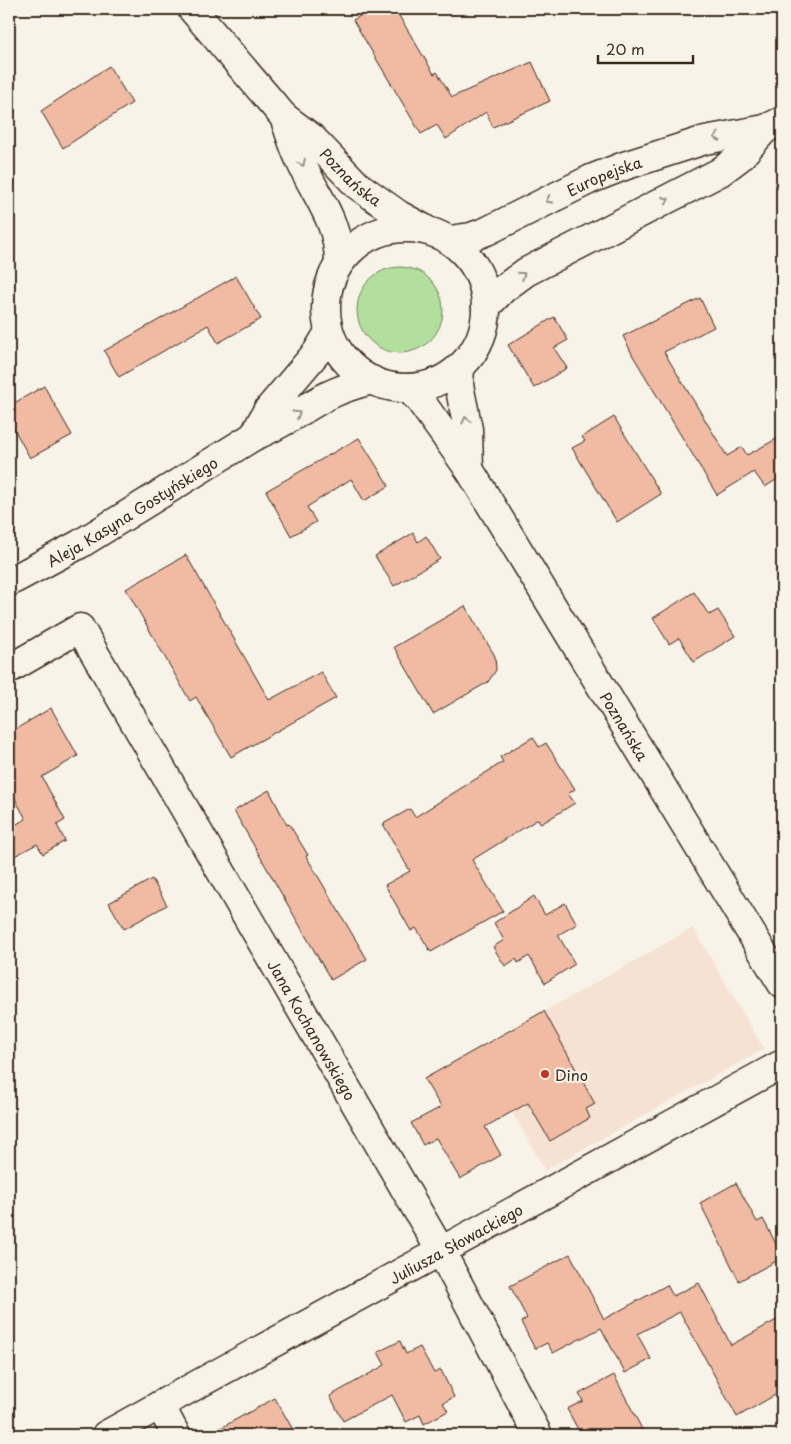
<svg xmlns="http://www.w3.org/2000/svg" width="791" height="1444" viewBox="0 0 791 1444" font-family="'Playpen Sans',sans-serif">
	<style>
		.built { fill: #f5e2d3 }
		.green { fill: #b2df9d; stroke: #76845e }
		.building { fill: #f0baa3; stroke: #3b2a1e }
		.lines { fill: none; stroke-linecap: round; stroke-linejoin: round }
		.minor-casing { stroke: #3b2a1e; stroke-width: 31 }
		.tertiary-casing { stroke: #3b2a1e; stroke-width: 31 }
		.minor { stroke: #f7f3e8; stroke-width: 28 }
		.tertiary { stroke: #f7f3e8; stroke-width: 28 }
		.oneway { stroke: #998e83 }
		.poi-dot { fill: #c8321e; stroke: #f7f3e8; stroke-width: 2 }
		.labels { text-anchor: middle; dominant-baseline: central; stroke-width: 4.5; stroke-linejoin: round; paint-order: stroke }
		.street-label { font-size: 15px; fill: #3b2a1e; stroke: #f7f3e8 }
		.poi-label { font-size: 15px; fill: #3b2a1e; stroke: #f7f3e8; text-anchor: start }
	</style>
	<rect width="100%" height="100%" fill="#f7f3e8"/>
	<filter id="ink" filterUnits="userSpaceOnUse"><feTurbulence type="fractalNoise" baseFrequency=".02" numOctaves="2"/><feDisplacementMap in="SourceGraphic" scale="10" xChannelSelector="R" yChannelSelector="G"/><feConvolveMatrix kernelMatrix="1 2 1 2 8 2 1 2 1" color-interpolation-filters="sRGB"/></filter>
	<g filter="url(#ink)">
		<!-- built -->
		<path class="built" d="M 693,928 L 764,1049 L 545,1170 L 477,1049 Z"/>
		<!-- green -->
		<circle class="green" cx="400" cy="310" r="43"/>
		<!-- building -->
		<g class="building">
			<path d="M 372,9 L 395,9 L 434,74 L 437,72 L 452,97 L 532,62 L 550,101 L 493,127 L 486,112 L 446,139 L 437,125 L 421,134 L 353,20 Z"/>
			<path d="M 109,66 L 132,103 L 63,148 L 41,111 Z"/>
			<path d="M 236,276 L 261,319 L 218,343 L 208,325 L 119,377 L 104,351 Z"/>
			<path d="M 700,298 L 714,327 L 664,352 L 727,456 L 742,447 L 747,455 L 782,436 L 782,476 L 765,487 L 754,472 L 717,495 L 633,356 L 623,336 Z"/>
			<path d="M 554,317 L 568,340 L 554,348 L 567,368 L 534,388 L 508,345 Z"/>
			<path d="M 44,386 L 72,435 L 30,458 L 9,420 L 9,406 Z"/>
			<path d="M 614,417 L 661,494 L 617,522 L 572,448 L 585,441 L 582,437 Z"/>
			<path d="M 359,438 L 389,486 L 364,501 L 351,479 L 307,507 L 316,522 L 291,536 L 266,491 Z"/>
			<path d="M 413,533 L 418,542 L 426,536 L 440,559 L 394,586 L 375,556 Z"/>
			<path d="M 186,555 L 269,700 L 321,672 L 336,698 L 231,757 L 196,697 L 190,701 L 126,589 Z"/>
			<path d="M 694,592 L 709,615 L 718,610 L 735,636 L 694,662 L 679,638 L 669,644 L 653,618 Z"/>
			<path d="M 465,606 L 495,656 L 496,670 L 488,682 L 433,714 L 394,647 Z"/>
			<path d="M 51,708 L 78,756 L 42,777 L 65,820 L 57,825 L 65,841 L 43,854 L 37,844 L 9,859 L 9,828 L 26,819 L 9,788 L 9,733 Z"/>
			<path d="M 533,737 L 539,747 L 546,743 L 575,789 L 568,794 L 575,803 L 541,824 L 538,819 L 472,860 L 503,911 L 431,952 L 416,928 L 411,931 L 385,885 L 410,871 L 383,824 L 410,809 L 415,817 L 503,762 L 500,757 Z"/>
			<path d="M 269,790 L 287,825 L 289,824 L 308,855 L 306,856 L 367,959 L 331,980 L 234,811 Z"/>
			<path d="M 152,879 L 167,905 L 124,929 L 109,903 Z"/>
			<path d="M 534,896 L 545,915 L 565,903 L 577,924 L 558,935 L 575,964 L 545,983 L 529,956 L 518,963 L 516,959 L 505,966 L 493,947 L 504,940 L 494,923 Z"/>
			<path d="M 544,1011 L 595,1104 L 586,1109 L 590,1118 L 550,1141 L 528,1103 L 485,1127 L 501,1155 L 460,1179 L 436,1138 L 423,1145 L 411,1123 L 441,1107 L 424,1079 Z"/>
			<path d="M 736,1183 L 757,1222 L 763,1219 L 782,1255 L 782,1258 L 739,1281 L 700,1203 Z"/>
			<path d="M 570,1254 L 604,1319 L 667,1285 L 673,1296 L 699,1283 L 731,1345 L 782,1317 L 782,1391 L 737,1417 L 680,1312 L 637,1334 L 651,1359 L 625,1373 L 601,1328 L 553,1353 L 547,1343 L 535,1349 L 521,1322 L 527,1318 L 510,1286 Z"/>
			<path d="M 400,1341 L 406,1354 L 420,1347 L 434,1373 L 441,1370 L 454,1397 L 443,1403 L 448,1411 L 424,1424 L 420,1415 L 406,1422 L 392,1395 L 343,1421 L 330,1396 L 385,1365 L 378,1352 Z"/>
			<path d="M 614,1375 L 645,1435 L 581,1435 L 567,1409 L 583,1401 L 579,1394 Z"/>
			<path d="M 275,1398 L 296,1435 L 208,1435 Z"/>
		</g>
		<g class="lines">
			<!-- minor casing -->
			<g class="minor-casing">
				<g id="minor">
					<path id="s1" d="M 9,669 L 80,628 L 442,1253 L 538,1435"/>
					<path d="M 106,1435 L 160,1405"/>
					<path id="s2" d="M 176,1435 L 160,1405 L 782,1064"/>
				</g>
			</g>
			<!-- tertiary casing -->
			<g class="tertiary-casing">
				<g id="tertiary">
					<path id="s3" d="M 192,9 L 284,117 L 312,138 L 357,185 L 399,215 L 423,228"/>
					<path d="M 284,117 C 289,131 293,145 299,158 C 315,196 339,220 339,263"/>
					<circle cx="406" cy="308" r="80"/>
					<path id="s4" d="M 449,240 L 471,237 L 487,231 L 591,179 L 624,166 L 705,140 L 765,129 L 782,121"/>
					<path d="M 486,307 L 503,289 L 526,272 L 720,172 L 740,157 L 765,129"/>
					<path d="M 460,367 L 459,385 L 468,429 L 469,469"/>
					<path id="s5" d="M 408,388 L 419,399 L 469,469 L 782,984"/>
					<path d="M 254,436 L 267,411 L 317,352 L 329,332"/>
					<path id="s6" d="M 9,582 L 80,544 L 254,436 C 281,426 302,409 327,396 C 341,389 356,384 372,380"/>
				</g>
			</g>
			<!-- minor -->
			<use href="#minor" class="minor"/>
			<!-- tertiary -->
			<use href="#tertiary" class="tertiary"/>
		</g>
		<!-- one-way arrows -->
		<defs><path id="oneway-chevron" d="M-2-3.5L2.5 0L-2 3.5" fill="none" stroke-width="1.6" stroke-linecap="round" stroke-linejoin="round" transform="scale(1.25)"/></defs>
		<g class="oneway">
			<use href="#oneway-chevron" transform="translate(717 137) rotate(169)"/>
			<use href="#oneway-chevron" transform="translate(302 163) rotate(64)"/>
			<use href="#oneway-chevron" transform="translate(549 200) rotate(153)"/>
			<use href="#oneway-chevron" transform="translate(666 200) rotate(-25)"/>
			<use href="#oneway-chevron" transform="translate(522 275) rotate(-35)"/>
			<use href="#oneway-chevron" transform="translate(297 414) rotate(-32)"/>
			<use href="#oneway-chevron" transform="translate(466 420) rotate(-103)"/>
		</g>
	</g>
	<!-- markers -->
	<circle class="poi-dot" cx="545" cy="1074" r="5"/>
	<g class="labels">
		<!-- street labels -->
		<g class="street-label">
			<text stroke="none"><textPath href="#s3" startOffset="232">Poznańska</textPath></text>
			<text stroke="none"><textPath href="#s4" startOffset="169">Europejska</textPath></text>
			<text stroke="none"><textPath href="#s6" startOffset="142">Aleja Kasyna Gostyńskiego</textPath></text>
			<text stroke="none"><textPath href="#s5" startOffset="402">Poznańska</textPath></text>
			<text stroke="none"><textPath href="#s1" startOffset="546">Jana Kochanowskiego</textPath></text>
			<text stroke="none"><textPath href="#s2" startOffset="371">Juliusza Słowackiego</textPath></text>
		</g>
		<!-- poi labels -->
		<g class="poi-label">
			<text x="555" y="1074">Dino</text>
		</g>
	</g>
	<!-- margin -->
	<rect width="791" height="1444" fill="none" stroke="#f7f3e8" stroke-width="30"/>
	<rect x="15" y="15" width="761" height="1414" fill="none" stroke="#3b2a1e" stroke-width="2" filter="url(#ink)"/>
	<!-- scale -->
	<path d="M598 55v8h95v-8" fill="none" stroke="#3b2a1e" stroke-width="2.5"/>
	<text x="606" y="55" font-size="15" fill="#3b2a1e" stroke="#f7f3e8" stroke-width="4" paint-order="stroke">20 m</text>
</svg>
